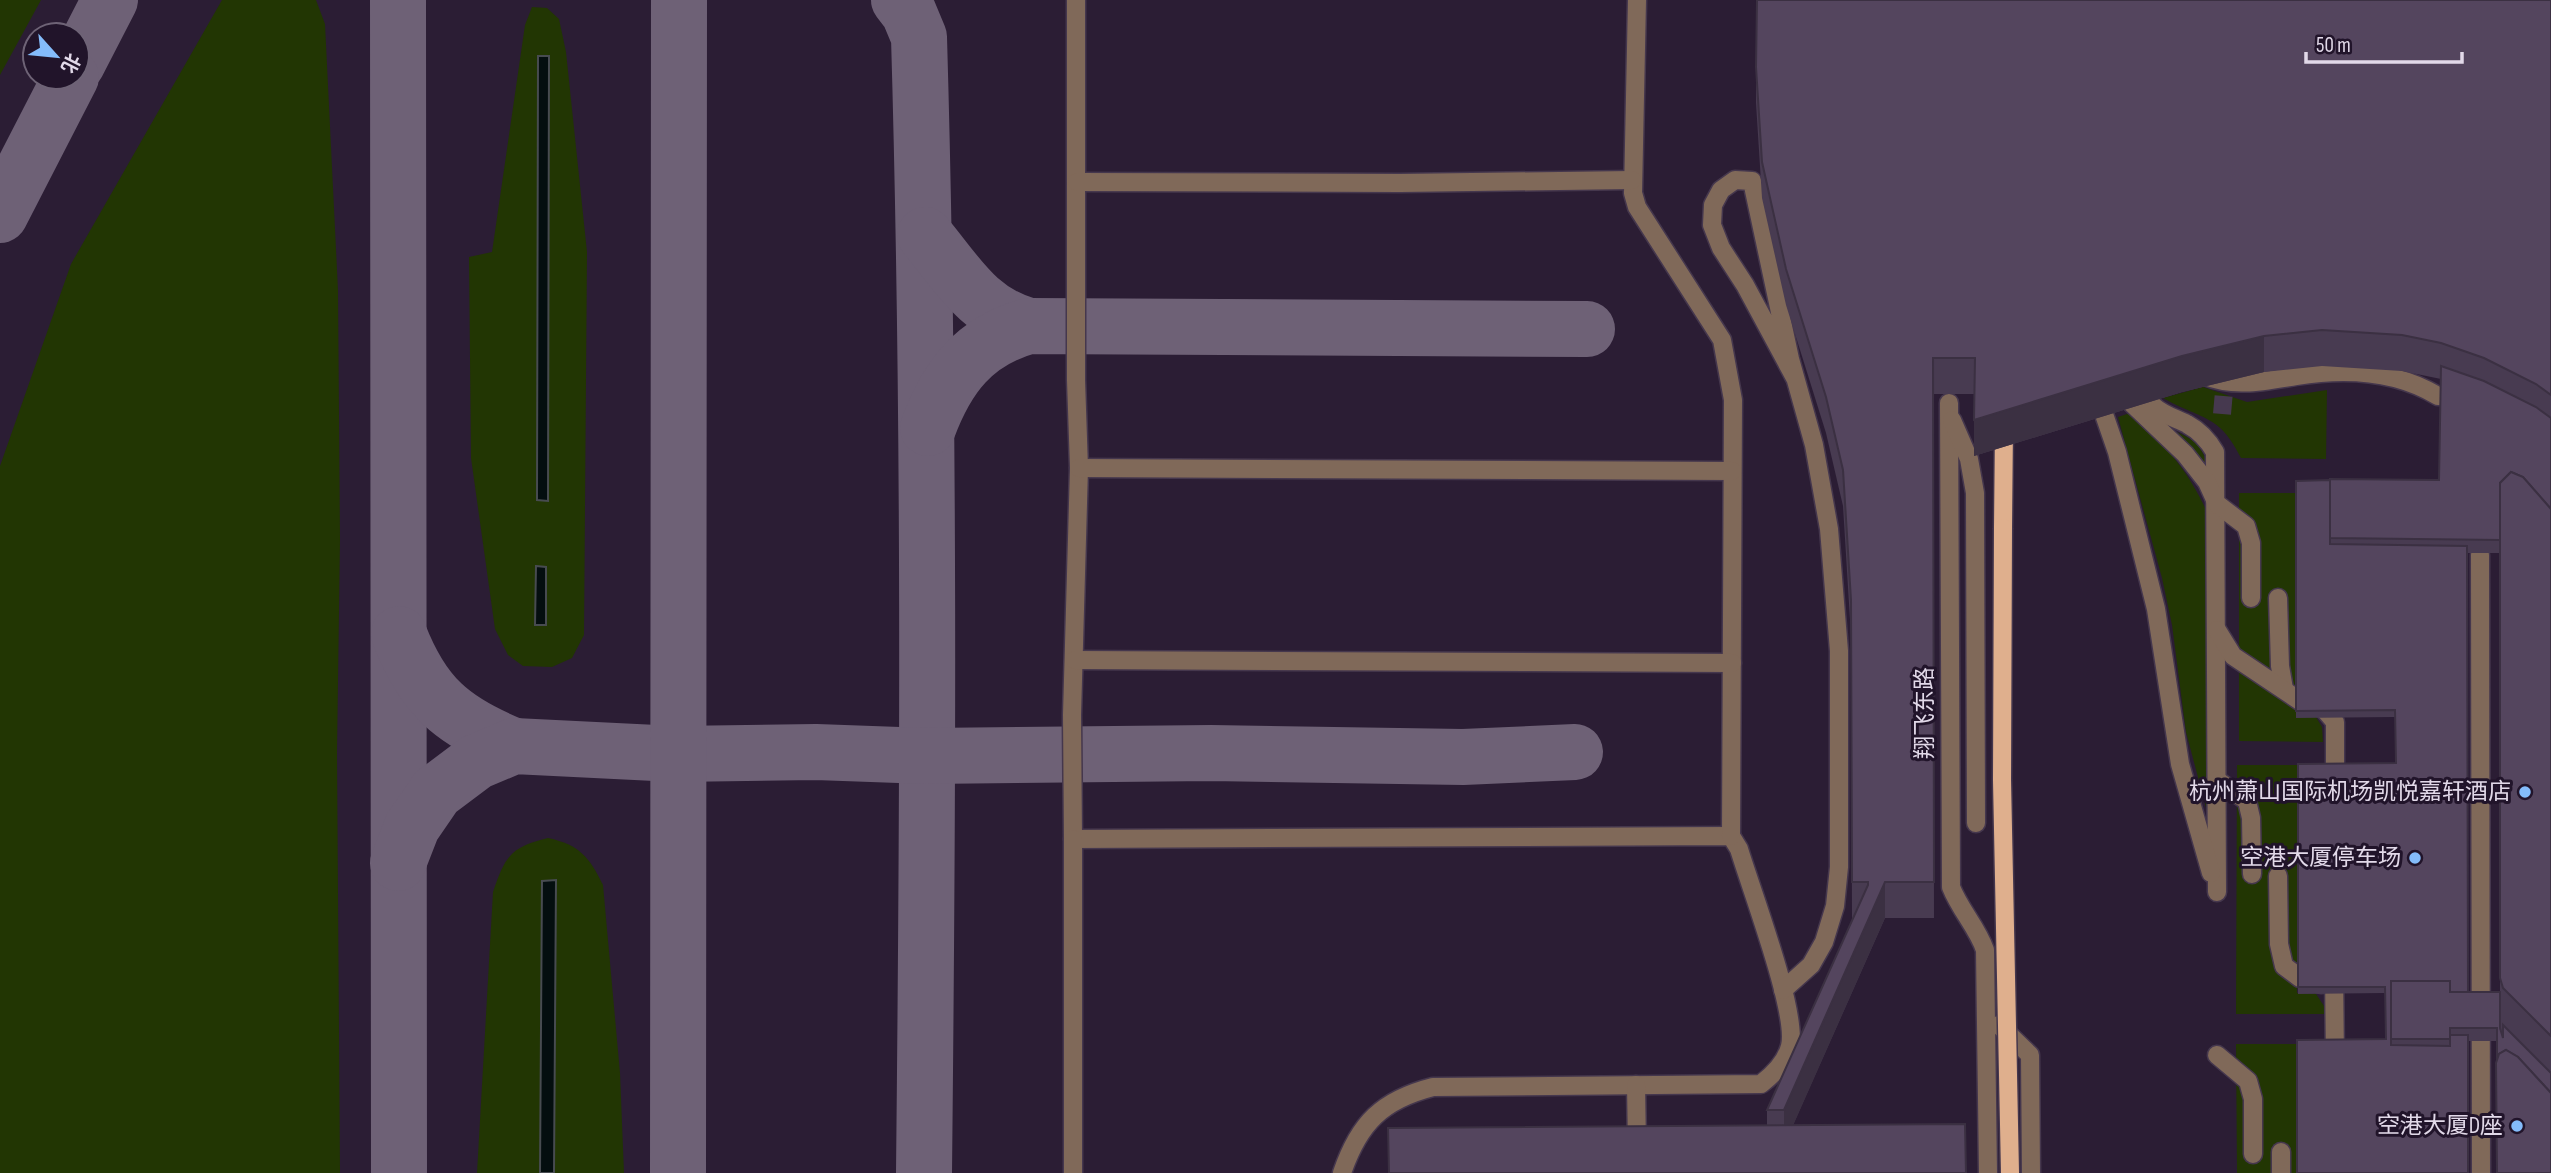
<svg xmlns="http://www.w3.org/2000/svg" width="2551" height="1173" viewBox="0 0 2551 1173" font-family="'Sofia Sans Condensed','Noto Sans SC',sans-serif">
	<style>
		.green { fill: #223603 }
		.water { fill: #040e0f; stroke: #474b50; stroke-width: 2 }
		.lines { fill: none; stroke-linecap: round; stroke-linejoin: round }
		.taxiway { stroke: #6e6176; stroke-width: 56 }
		.minor-tunnel { stroke: #46394f; stroke-width: 18; stroke-dasharray: 18 9; stroke-linecap: butt }
		.minor-casing { stroke: #45374d; stroke-width: 21 }
		.major-casing { stroke: #45374d; stroke-width: 21 }
		.minor { stroke: #806959; stroke-width: 18 }
		.major { stroke: #dfaf8d; stroke-width: 18 }
		.major-bridge-casing { stroke: #45374d; stroke-width: 21; stroke-linecap: butt }
		.major-bridge { stroke: #dfaf8d; stroke-width: 18 }
		.wall { fill: #483b51; fill-rule: evenodd }
		.shaded-wall { fill: #3b3042 }
		.building { fill: #54455e; stroke: #3b3042; stroke-width: 2 }
		.poi-dot { fill: #84bcfb; stroke: #21142a; stroke-width: 2.5 }
		.labels { text-anchor: middle; dominant-baseline: central; stroke-width: 6; stroke-linejoin: round; paint-order: stroke }
		.street-label { font-size: 23px; fill: #e2d9e9; stroke: #21142a }
		.poi-label { font-size: 23px; fill: #e2d9e9; stroke: #21142a; text-anchor: end }
	</style>
	<rect width="100%" height="100%" fill="#2b1d34"/>
	<!-- green -->
	<g class="green">
		<path d="M 0,0 L 41,0 L 0,75 Z"/>
		<path d="M 222,0 L 316,0 L 325,24 L 338,290 L 340,540 L 337,752 L 340,1173 L 0,1173 L 0,466 L 71,264 Z"/>
		<path d="M 532,7 L 547,8 L 559,19 L 566,52 L 587,252 L 584,635 L 572,658 L 552,667 L 523,666 L 508,655 L 495,629 L 471,458 L 469,257 L 492,252 L 525,25 Z"/>
		<path d="M 2203,387 L 2247,402 L 2327,390 L 2326,459 L 2241,458 C 2219,413 2201,420 2163,398 Z"/>
		<path d="M 2130,413 C 2164,442 2190,473 2208,514 L 2208,815 L 2186,732 L 2172,625 L 2162,578 L 2118,417 Z"/>
		<path d="M 2171,430 C 2195,438 2206,449 2208,474 Z"/>
		<path d="M 2239,493 L 2296,493 L 2296,717 L 2316,717 L 2322,727 L 2323,742 L 2239,741 Z"/>
		<path d="M 2237,765 L 2297,765 L 2297,993 L 2316,994 L 2324,1006 L 2324,1014 L 2236,1014 Z"/>
		<path d="M 548,838 C 580,845 589,857 603,885 L 620,1073 L 624,1173 L 477,1173 L 493,892 C 505,857 510,847 548,838 Z"/>
		<path d="M 2236,1044 L 2296,1044 L 2296,1173 L 2237,1173 Z"/>
	</g>
	<!-- water -->
	<g class="water">
		<path d="M 538,56 L 549,56 L 548,501 L 537,500 Z"/>
		<path d="M 536,566 L 546,567 L 546,625 L 535,625 Z"/>
		<path d="M 556,880 L 554,1173 L 540,1173 L 542,881 Z"/>
	</g>
	<g class="lines">
		<!-- taxiway -->
		<g class="taxiway">
			<path d="M 398,0 L 399,1173"/>
			<path d="M 899,0 L 909,13 L 919,37 C 930,415 928,794 924,1173"/>
			<path d="M 77,64 L 110,0"/>
			<path d="M 0,215 L 71,77"/>
			<path d="M 925,235 C 957,273 977,312 1029,326"/>
			<path d="M 928,428 C 947,377 974,341 1029,326 L 1587,329"/>
			<path d="M 399,634 C 423,696 452,721 514,746"/>
			<path d="M 398,863 L 412,827 L 436,792 L 476,762 L 514,746 L 676,754 L 816,752 L 927,756 L 1211,753 L 1463,757 L 1575,752"/>
			<path d="M 678,1173 L 679,0"/>
		</g>
		<!-- minor-tunnel -->
		<path class="minor-tunnel" d="M 2222,414 L 2226,369"/>
		<!-- minor casing -->
		<g class="minor-casing">
			<g id="minor">
				<path d="M 1076,0 L 1076,380 L 1079,468 L 1072,715 L 1073,839 L 1731,836 L 1739,849 C 1751,889 1798,1013 1790,1046 C 1786,1062 1774,1074 1761,1084 L 1433,1087 C 1382,1100 1359,1123 1342,1173"/>
				<path d="M 1637,0 L 1633,193 L 1637,207 L 1722,340 L 1733,400 L 1731,836"/>
				<path d="M 1077,182 L 1400,183 L 1632,180"/>
				<path d="M 2205,376 C 2235,388 2265,381 2296,376 C 2345,368 2395,370 2438,396"/>
				<path d="M 2143,380 C 2145,410 2164,413 2187,424 C 2200,431 2208,440 2215,452 L 2217,892"/>
				<path d="M 2119,388 L 2124,396 L 2185,454 L 2207,482 L 2217,504 L 2246,526 L 2251,543 L 2251,598"/>
				<path d="M 2097,394 L 2117,452 L 2156,609 L 2180,764 L 2211,873"/>
				<path d="M 1949,403 L 1951,887 C 1960,910 1977,927 1985,950 L 1988,1173"/>
				<path d="M 1952,420 L 1969,459 L 1975,493 L 1976,823"/>
				<path d="M 1079,468 L 1732,471"/>
				<path d="M 2480,555 L 2481,1173"/>
				<path d="M 2278,598 L 2280,666 L 2284,689"/>
				<path d="M 2217,630 L 2233,656 L 2300,701 L 2323,708 L 2335,722 L 2335,788"/>
				<path d="M 1075,660 L 1732,663"/>
				<path d="M 2217,780 L 2247,801 L 2251,818 L 2252,874"/>
				<path d="M 1073,839 L 1073,1173"/>
				<path d="M 2278,876 L 2279,944 L 2284,966 L 2300,978 L 2321,984"/>
				<path d="M 2334,970 L 2335,1061"/>
				<path d="M 1783,990 L 1811,965 L 1824,942 L 1835,906 L 1839,867 L 1839,651 L 1829,529 L 1814,445 L 1790,359 L 1752,181 L 1735,180 L 1721,190 L 1713,205 L 1712,225 L 1721,248 L 1745,285 L 1795,378"/>
				<path d="M 1999,1025 L 2030,1055 L 2031,1173"/>
				<path d="M 2217,1055 L 2248,1081 L 2253,1099 L 2253,1154"/>
				<path d="M 1636,1085 L 1637,1146"/>
				<path d="M 2281,1152 L 2281,1173"/>
			</g>
		</g>
		<!-- major casing -->
		<g class="major-casing">
			<path id="major" d="M 2003,528 L 2004,426"/>
		</g>
		<!-- minor -->
		<use href="#minor" class="minor"/>
		<!-- major -->
		<use href="#major" class="major"/>
		<!-- major-bridge casing -->
		<g class="major-bridge-casing">
			<path id="major-bridge" d="M 2003,528 L 2002,780 L 2010,1173"/>
		</g>
		<!-- major-bridge -->
		<use href="#major-bridge" class="major-bridge"/>
	</g>
	<!-- wall -->
	<path class="wall" d="M 2551,0 L 2551,1173 L 2497,1060 L 2497,1041 L 2468,1041 L 2468,1173 L 2386,1039 L 2385,993 L 2298,994 L 2298,764 L 2396,763 L 2395,717 L 2296,718 L 2296,481 L 2439,480 L 2441,379 L 2402,371 L 2322,366 L 2264,372 L 2182,392 L 1974,456 L 1974,394 L 1933,394 L 1934,918 L 1885,918 L 1793,1125 L 1767,1125 L 1767,1110 L 1853,918 L 1852,918 L 1851,636 L 1843,506 L 1826,433 L 1786,305 L 1762,198 L 1756,103 L 1756,11 ZM 2467,553 L 2500,553 L 2500,992 L 2468,992 Z"/>
	<!-- shaded-wall -->
	<g class="shaded-wall">
		<path d="M 2264,336 L 2264,372 L 2182,392 L 1974,456 L 1974,420 L 2182,356 Z"/>
		<path d="M 1885,882 L 1885,918 L 1784,1146 L 1784,1110 Z"/>
	</g>
	<!-- building -->
	<g class="building">
		<path d="M 1757,0 L 2551,0 L 2551,395 L 2536,384 L 2484,358 L 2441,343 L 2402,335 L 2322,330 L 2264,336 L 2182,356 L 1974,420 L 1975,358 L 1933,358 L 1934,882 L 1885,882 L 1784,1110 L 1767,1110 L 1868,885 L 1868,882 L 1852,882 L 1851,600 L 1843,470 L 1826,397 L 1786,269 L 1762,162 L 1756,67 Z"/>
		<path d="M 2441,366 L 2484,381 L 2536,407 L 2551,418 L 2551,509 L 2523,477 L 2511,472 L 2500,483 L 2500,540 L 2330,538 L 2330,479 L 2439,480 Z"/>
		<path d="M 2511,472 L 2523,477 L 2551,509 L 2551,1036 L 2503,988 L 2500,978 L 2500,483 Z"/>
		<path d="M 2330,480 L 2330,544 L 2467,546 L 2468,992 L 2450,992 L 2450,981 L 2391,981 L 2391,1045 L 2450,1046 L 2450,1035 L 2468,1035 L 2468,1173 L 2297,1173 L 2297,1040 L 2386,1039 L 2385,987 L 2298,987 L 2298,764 L 2396,763 L 2395,710 L 2296,711 L 2296,481 Z"/>
		<path d="M 2391,981 L 2450,981 L 2450,992 L 2500,992 L 2500,1028 L 2503,1038 L 2503,1025 L 2551,1073 L 2551,1093 L 2518,1057 L 2506,1050 L 2499,1054 L 2497,1060 L 2497,1028 L 2450,1028 L 2450,1039 L 2391,1039 Z"/>
		<path d="M 2506,1050 L 2518,1057 L 2551,1093 L 2551,1173 L 2497,1173 L 2496,1063 L 2499,1054 Z"/>
		<path d="M 1965,1124 L 1966,1173 L 1389,1173 L 1388,1128 Z"/>
	</g>
	<!-- markers -->
	<g class="poi-dot">
		<circle cx="2525" cy="792" r="7"/>
		<circle cx="2415" cy="858" r="7"/>
		<circle cx="2517" cy="1126" r="7"/>
	</g>
	<g class="labels">
		<!-- street labels -->
		<g class="street-label">
			<text transform="translate(1925 713) rotate(-90)">翔飞东路</text>
		</g>
		<!-- poi labels -->
		<g class="poi-label">
			<text x="2511" y="792">杭州萧山国际机场凯悦嘉轩酒店</text>
			<text x="2401" y="858">空港大厦停车场</text>
			<text x="2503" y="1126">空港大厦D座</text>
		</g>
	</g>
	<!-- north arrow -->
	<g transform="translate(56 56) rotate(117)"><circle r="33" fill="#21142a" stroke="#6e6376" stroke-width="2"/>
	<path d="M0-5L12 26L0 18L-12 26Z" fill="#84bcfb"/>
	<text y="-10" font-size="19" font-weight="bold" text-anchor="middle" fill="#e2d9e9">北</text>
	</g>
	<!-- scale -->
	<path d="M2306 52v10h156v-10" fill="none" stroke="#e2d9e9" stroke-width="3.5"/>
	<text x="2316" y="52" font-size="21" fill="#e2d9e9" stroke="#21142a" stroke-width="5" paint-order="stroke">50 m</text>
</svg>
